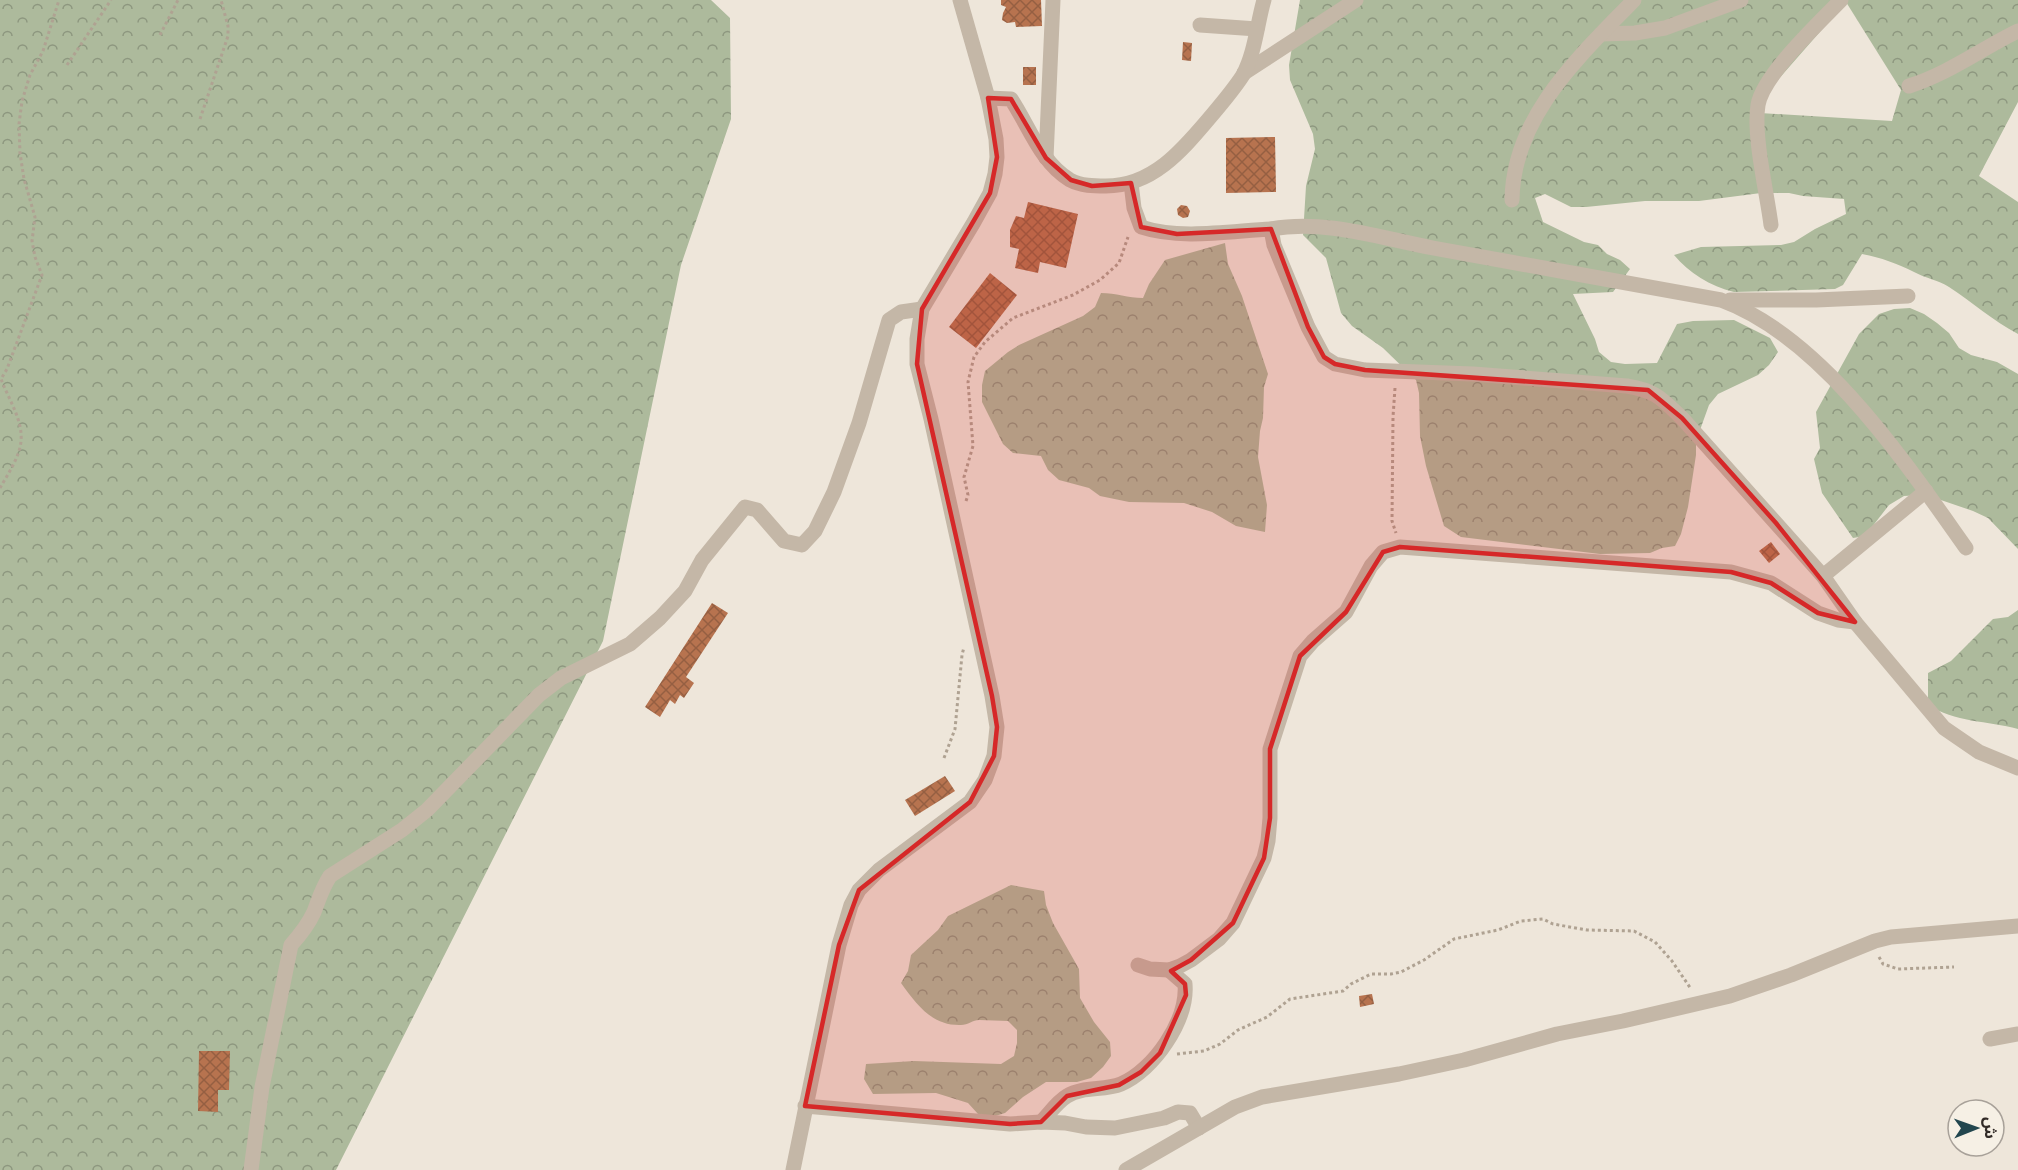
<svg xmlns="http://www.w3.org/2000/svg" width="2018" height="1170" viewBox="0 0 2018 1170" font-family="'Public Sans','Noto Sans Arabic',sans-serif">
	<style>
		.forest { fill: url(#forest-crowns); fill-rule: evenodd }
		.building { fill: url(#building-cross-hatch) }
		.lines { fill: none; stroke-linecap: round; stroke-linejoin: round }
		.path { stroke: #afa292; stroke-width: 3; stroke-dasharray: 3 3; stroke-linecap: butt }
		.minor { stroke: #c4b7a7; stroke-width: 15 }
		.marked { fill: #d62828; fill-opacity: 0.2; stroke: #d62828; stroke-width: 4.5; stroke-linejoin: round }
	</style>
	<defs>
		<pattern id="forest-crowns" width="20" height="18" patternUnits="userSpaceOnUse" patternTransform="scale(1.5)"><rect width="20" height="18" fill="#adba9c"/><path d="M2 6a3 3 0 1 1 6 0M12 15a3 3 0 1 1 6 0" fill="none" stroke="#8d977f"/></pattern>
		<pattern id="building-cross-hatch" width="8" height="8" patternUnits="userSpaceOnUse" patternTransform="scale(1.5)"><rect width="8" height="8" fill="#b7734f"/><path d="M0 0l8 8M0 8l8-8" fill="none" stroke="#955f42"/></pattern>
	</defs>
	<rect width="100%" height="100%" fill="#eee6da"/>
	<!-- forest -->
	<g class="forest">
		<path d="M 0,0 L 711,0 L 730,18 L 731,119 L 681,265 L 603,641 L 336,1170 L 0,1170 Z"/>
		<path d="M 1300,0 L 2018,0 L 2018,102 L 1979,176 L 2018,202 L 2018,334 C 1993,321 1972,302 1949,287 C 1938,280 1925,278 1914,272 C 1896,263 1882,258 1862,254 L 1843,285 L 1835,289 L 1734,292 C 1710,286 1689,273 1674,255 L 1701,247 L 1781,245 L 1794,242 L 1815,229 L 1846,214 L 1844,199 L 1803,196 L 1789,193 L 1761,193 L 1699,201 L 1645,201 L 1586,207 L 1571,207 L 1545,194 L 1535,198 L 1543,222 L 1584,242 L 1598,245 L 1607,254 L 1620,260 L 1630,269 L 1613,292 L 1573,294 L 1595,339 L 1599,352 L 1611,362 L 1625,364 L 1657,363 L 1677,324 L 1693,321 L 1734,320 L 1770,338 L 1778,352 L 1769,365 L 1758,375 L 1718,394 L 1709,405 L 1696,441 L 1696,455 L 1688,507 L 1681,534 L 1675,546 L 1662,548 L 1650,553 L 1600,554 L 1461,537 L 1444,526 L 1426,466 L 1420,436 L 1419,393 L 1416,380 L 1383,348 L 1352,326 L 1341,313 L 1326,258 L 1303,235 L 1306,186 L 1315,149 L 1313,134 L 1290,80 L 1289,65 ZM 1846,2 L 1901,90 L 1892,121 L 1760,113 L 1762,98 Z"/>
		<path d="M 1225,243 L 1228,264 L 1242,296 L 1268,374 L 1264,387 L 1263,418 L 1260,431 L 1258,457 L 1267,505 L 1265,532 L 1236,526 L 1212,512 L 1184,503 L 1129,502 L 1100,496 L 1089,488 L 1059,480 L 1048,470 L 1041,456 L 1013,453 L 1003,444 L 982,402 L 982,385 L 985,371 L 1008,352 L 1019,345 L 1083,316 L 1095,307 L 1101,293 C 1116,293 1128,298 1143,298 L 1149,284 L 1165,260 Z"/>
		<path d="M 1910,308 L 1924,314 L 1937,323 L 1949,333 L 1959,348 L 1971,355 L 1997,362 L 2018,374 L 2018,549 L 1988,518 L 1973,511 L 1935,498 L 1921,495 L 1904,496 L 1889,505 L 1865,536 L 1853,538 L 1822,493 L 1814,459 L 1820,448 L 1816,412 L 1859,334 L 1879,314 L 1894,309 Z"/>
		<path d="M 2018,610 L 2018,729 C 1988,721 1954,722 1928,705 L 1928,673 L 1951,661 L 1993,619 L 2008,617 Z"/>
		<path d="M 1011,885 L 1044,891 L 1046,905 L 1053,923 L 1079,969 L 1080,998 L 1094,1022 L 1110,1042 L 1111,1056 L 1103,1067 L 1091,1078 L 1077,1082 L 1046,1082 L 1023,1097 L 1005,1113 L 992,1117 L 978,1114 L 968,1103 L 936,1093 L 873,1094 L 864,1079 L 866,1064 L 914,1061 L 1001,1064 L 1014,1056 L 1017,1043 L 1017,1030 L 1008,1021 C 999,1021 989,1020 979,1020 C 973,1020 968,1025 961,1025 C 932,1026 917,1005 901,983 L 908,971 L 911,955 L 938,930 L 948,916 Z"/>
	</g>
	<!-- building -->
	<g class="building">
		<path d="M 1001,0 L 1041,0 L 1042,26 L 1016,27 L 1015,22 L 1007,23 L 1002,20 L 1003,13 L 1006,7 L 1001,5 Z"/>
		<path d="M 1183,42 L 1192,43 L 1191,61 L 1182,60 Z"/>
		<rect x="1023" y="67" width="13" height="18"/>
		<path d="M 1275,137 L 1276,192 L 1226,193 L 1226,138 Z"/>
		<path d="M 1028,202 L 1078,214 L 1066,268 L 1040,262 L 1038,273 L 1015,268 L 1019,249 L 1010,247 L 1010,230 L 1016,216 L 1024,218 Z"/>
		<path d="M 1181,205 L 1187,206 L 1190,211 L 1188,217 L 1183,218 L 1178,215 L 1177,209 Z"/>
		<path d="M 990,273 L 1017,295 L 976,348 L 949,327 Z"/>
		<path d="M 1771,542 L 1780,554 L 1769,563 L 1759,551 Z"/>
		<path d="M 712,603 L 728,613 L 686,677 L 694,683 L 684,698 L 680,695 L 675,704 L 670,700 L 660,717 L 645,707 Z"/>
		<path d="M 945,776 L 955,791 L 915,816 L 905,800 Z"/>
		<path d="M 1372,994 L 1374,1004 L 1360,1007 L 1359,996 Z"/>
		<path d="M 199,1051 L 230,1051 L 229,1090 L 218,1090 L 218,1112 L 198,1111 Z"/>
	</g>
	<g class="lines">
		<!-- path -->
		<g class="path">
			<path d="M 160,35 L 178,0"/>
			<path d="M 67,65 L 111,0"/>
			<path d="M 200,119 L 228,36 L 228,26 L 221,0"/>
			<path d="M 1395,388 L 1393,417 L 1392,521 L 1396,533"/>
			<path d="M 0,488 C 8,474 20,456 21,441 C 23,420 8,398 1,379 L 7,369 L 42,275 L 35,257 L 32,241 L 35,217 L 24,179 L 20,153 L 19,124 L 22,101 L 30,75 L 43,51 L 59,0"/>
			<path d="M 966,501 L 968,495 L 964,477 L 973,446 L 968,382 L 974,357 L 985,342 L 1013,318 L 1073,295 L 1100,280 L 1119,263 L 1128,237"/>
			<path d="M 944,758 L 955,729 L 962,655 L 964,647"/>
			<path d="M 1879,957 L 1883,964 L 1898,969 L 1954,967"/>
			<path d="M 1177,1054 L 1204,1051 L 1220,1044 L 1238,1030 L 1267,1017 L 1290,999 L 1343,991 L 1351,984 L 1371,974 L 1391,974 L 1401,972 L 1424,960 L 1454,939 L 1498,930 L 1521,921 L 1543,919 L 1553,924 L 1587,930 L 1634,931 L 1655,942 L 1672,961 L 1691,989"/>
		</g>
		<!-- minor -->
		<g class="minor">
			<path d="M 1200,25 L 1257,29"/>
			<path d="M 1601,34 L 1635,33 L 1665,28 L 1741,0"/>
			<path d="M 1244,73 L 1356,0"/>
			<path d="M 1909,86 C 1948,74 1981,49 2018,31"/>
			<path d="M 988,98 L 1011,99 C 1029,126 1041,163 1070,180 C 1081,186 1094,186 1106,186 C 1154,186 1184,148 1212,115 C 1223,102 1234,89 1243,75 C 1255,53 1257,24 1264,0"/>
			<path d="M 1046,158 L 1053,0"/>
			<path d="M 1131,183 L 1134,208 L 1141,227 C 1180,240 1231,231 1271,229 L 1274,245 L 1308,327 L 1324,357 L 1335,364 L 1365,370 L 1473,374 L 1627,386 C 1656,391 1661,398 1682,418 L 1823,576 L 1855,622 L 1944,728 L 1979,752 L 2018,768"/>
			<path d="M 1512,200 C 1513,116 1580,56 1634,0"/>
			<path d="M 1771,225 C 1767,193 1753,136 1758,105 C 1763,75 1819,23 1841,0"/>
			<path d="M 1271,229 C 1325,219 1380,238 1433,248 C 1529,265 1625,283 1721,300 C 1822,337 1905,462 1966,548"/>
			<path d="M 1730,300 L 1816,300 L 1908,296"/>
			<path d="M 1823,576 L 1926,491"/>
			<path d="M 1138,965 L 1150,969 L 1169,970 L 1180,966 L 1191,960 L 1219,939 L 1233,923 L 1264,858 L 1268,841 L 1270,818 L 1270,749 L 1300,656 L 1313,641 L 1346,612 L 1371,566 L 1383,552 L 1400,547 L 1731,572 L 1771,583 L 1818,613 L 1838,620 L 1855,622"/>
			<path d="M 1990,1039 L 2018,1034"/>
			<path d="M 805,1106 L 1010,1124 L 1041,1122 L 1065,1123 L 1086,1127 L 1115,1128 L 1164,1118 L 1178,1112 L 1190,1113 L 1199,1128"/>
			<path d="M 1041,1122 C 1049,1114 1057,1102 1067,1096 C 1083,1086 1104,1091 1121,1084 C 1154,1070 1188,1020 1185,984 L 1169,970"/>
			<path d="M 251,1170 L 262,1087 L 291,945 C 300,935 308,925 314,912 C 319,899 322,888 330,876 L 402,830 L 427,810 L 539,695 L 561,678 L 630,644 L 660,618 L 685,591 L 702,560 L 745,507 L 757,510 L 784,541 L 802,545 L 815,531 L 834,492 L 859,423 L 889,320 L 901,312 L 922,309"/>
			<path d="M 793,1170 L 839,945 L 851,905 L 859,890 L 879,870 L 970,802 L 985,780 L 994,756 L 997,727 L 992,696 L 931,419 L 917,364 L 917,339 L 922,309 L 974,222 L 990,193 L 995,174 L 997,157 L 996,139 L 988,98 L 960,0"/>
			<path d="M 1126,1170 L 1235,1107 L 1262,1097 L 1399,1074 L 1464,1060 L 1557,1034 L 1623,1021 L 1730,996 L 1791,975 L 1875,941 L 1891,937 L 2018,926"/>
		</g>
	</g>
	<!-- marked area -->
	<path class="marked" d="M 988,98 L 1011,99 L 1046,158 L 1071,180 L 1092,186 L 1131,183 L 1141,227 L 1177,234 L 1271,229 L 1308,327 L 1324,357 L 1335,364 L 1365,370 L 1648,390 L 1682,418 L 1776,523 L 1855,622 L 1818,613 L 1771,583 L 1731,572 L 1400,547 L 1383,552 L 1346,612 L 1300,656 L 1270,749 L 1270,818 L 1264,858 L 1233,923 L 1191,960 L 1171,971 L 1185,984 L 1186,995 L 1160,1053 L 1141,1072 L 1119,1085 L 1067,1096 L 1041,1122 L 1010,1124 L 805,1106 L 839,945 L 859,890 L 970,802 L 994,756 L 997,727 L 992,696 L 917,364 L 922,309 L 990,193 L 997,157 Z"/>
	<!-- north arrow -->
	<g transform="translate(1976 1128) rotate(89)"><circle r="28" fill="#f6f0e5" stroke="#a8a199" stroke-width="1.5"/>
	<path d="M0-4.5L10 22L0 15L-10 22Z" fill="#22464e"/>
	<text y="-9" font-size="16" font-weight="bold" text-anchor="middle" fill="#322b27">ش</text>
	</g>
</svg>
